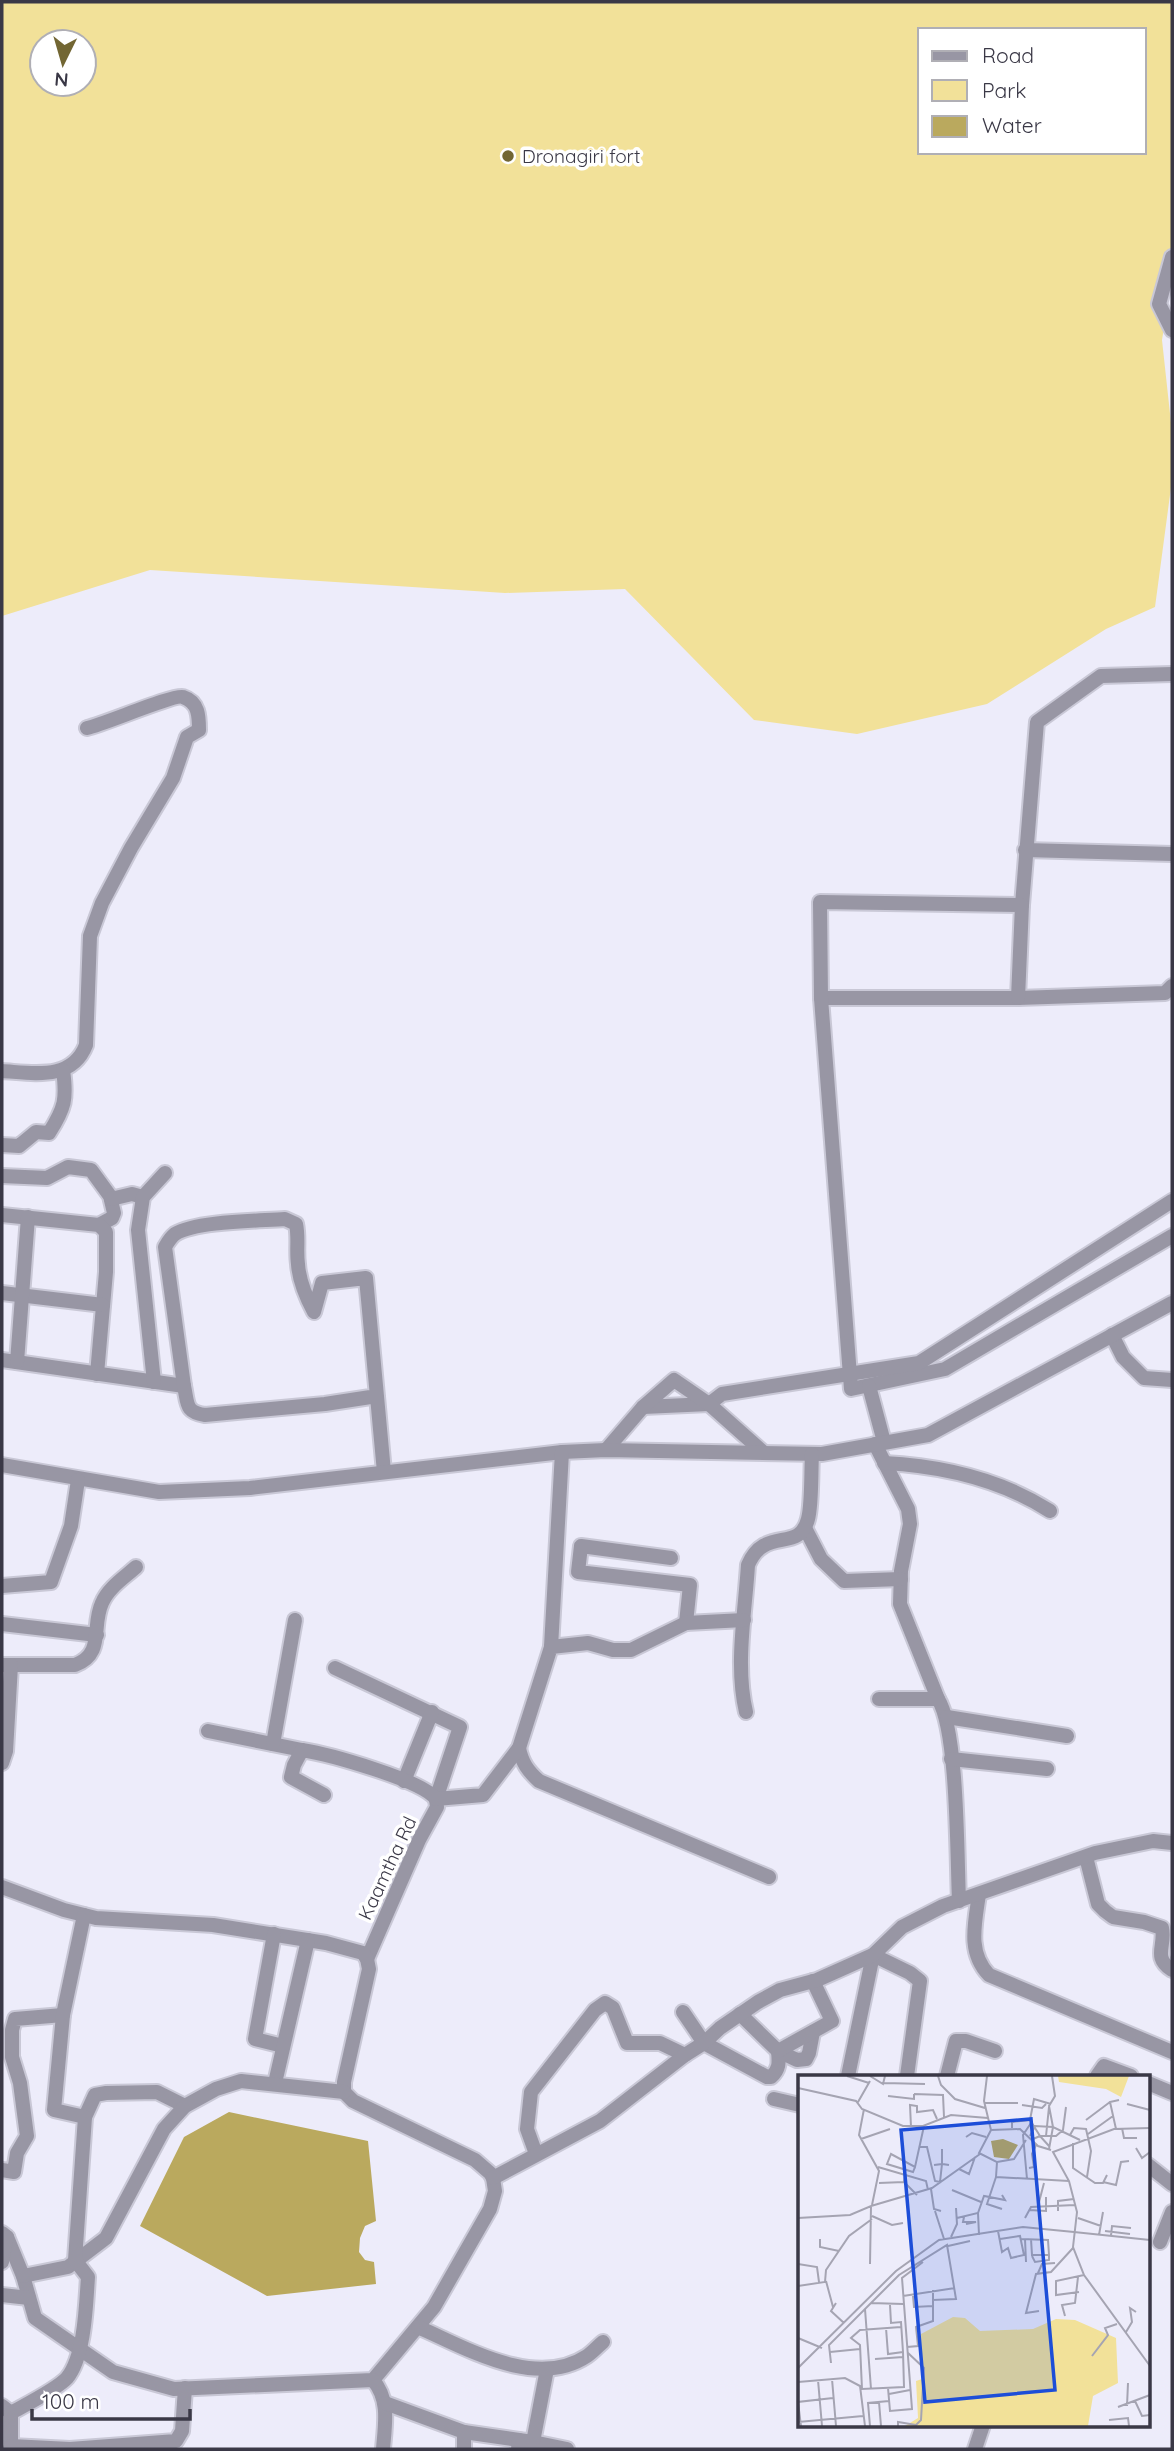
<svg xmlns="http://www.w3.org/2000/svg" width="1174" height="2451" viewBox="0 0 1174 2451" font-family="Quicksand,sans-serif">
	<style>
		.green { fill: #f2e199; fill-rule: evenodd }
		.water { fill: #baa95e }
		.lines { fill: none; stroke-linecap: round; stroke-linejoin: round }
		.minor-casing { stroke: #c9c8d6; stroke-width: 18 }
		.minor { stroke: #9896a4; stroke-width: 14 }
		.poi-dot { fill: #726633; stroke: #fff; stroke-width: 2.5 }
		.labels { text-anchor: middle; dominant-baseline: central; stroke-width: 7; stroke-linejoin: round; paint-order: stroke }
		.poi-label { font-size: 19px; fill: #3a3846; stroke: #fff; text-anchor: start }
		.street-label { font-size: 19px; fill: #3a3846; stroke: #fff }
		.inset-road { fill: none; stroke: #a5a4b2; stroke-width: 2 }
		.view { fill: #1d4ed8; fill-opacity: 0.15; stroke: #1d4ed8; stroke-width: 3.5 }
		.inset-edge { fill: none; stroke: #3a3846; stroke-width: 3.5 }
	</style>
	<rect width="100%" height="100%" fill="#edecfa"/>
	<!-- green -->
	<path class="green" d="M 2,2 L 1172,2 L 1172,278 L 1162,340 L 1172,432 L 1172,480 L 1155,607 L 1106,629 L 987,704 L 857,734 L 754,720 L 625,589 L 505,593 L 150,570 L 2,616 ZM 920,30 L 1144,30 L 1144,152 L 920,152 ZM 42,42 L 84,42 L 84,84 L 42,84 Z"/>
	<!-- water -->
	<path class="water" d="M 229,2112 L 368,2141 L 376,2221 L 365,2226 L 360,2238 L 359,2252 L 365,2260 L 374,2262 L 376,2284 L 267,2296 L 140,2226 L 184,2137 Z"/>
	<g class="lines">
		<!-- minor casing -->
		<g class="minor-casing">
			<g id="minor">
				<path d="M 1172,257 L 1159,304 L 1172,330"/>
				<path d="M 1025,850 L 1172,854"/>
				<path d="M 1022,905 L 1037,722 L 1101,676 L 1172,674"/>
				<path d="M 821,998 L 1018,998 L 1165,993 L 1172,986"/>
				<path d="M 1018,998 L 1022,905 L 820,902 L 821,998 L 851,1389 L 945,1369 L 1172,1236"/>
				<path d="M 2,1071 C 34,1073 72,1081 86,1045 L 90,936 L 102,903 L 131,848 L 173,778 L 187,737 L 199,730 C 199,717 199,702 183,697 C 174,694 105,724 87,728"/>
				<path d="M 2,1145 L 19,1146 L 36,1132 L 49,1133 C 65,1108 67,1099 63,1070"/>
				<path d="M 2,1176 L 47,1178 L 68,1167 L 91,1170 L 110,1196 L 114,1213 L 112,1218 L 99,1225"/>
				<path d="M 111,1199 L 132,1194 L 143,1197"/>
				<path d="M 2,1215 L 99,1225 L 106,1232 L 106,1272 L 97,1374"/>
				<path d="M 2,1293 L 103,1305"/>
				<path d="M 1112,1335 L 1123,1357 L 1144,1378 L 1172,1380"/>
				<path d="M 2,1360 L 184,1386"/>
				<path d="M 17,1362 L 28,1217"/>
				<path d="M 154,1382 L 138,1230 L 143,1197 L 165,1173"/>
				<path d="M 869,1386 L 884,1442"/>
				<path d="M 377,1396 L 325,1404 L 205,1415 C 185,1412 188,1404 184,1386 L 165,1247 C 168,1242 170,1238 175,1234 C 196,1221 258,1221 285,1219 L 296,1224 C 299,1238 296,1250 298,1264 C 299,1281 306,1297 314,1312 L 322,1283 L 366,1278 L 384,1472"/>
				<path d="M 643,1407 L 709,1404 L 722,1394 L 919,1363 L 1172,1201"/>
				<path d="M 875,1444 L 908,1509 L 910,1524 L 901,1571 L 900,1604 L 938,1699"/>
				<path d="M 606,1450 L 643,1407 L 674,1380 L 709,1404 L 764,1453"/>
				<path d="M 884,1463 C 944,1466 1000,1479 1050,1511"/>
				<path d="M 2,1465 L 159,1492 L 250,1488 L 562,1452 L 606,1450 L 822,1454 L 928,1435 L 1172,1303"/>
				<path d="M 805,1528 L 821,1559 L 844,1581 L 901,1579"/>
				<path d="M 671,1558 L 581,1546 L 578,1572 L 690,1585 L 686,1623"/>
				<path d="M 2,1586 L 51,1582 L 71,1526 L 78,1480"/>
				<path d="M 2,1624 L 97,1635"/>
				<path d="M 551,1647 L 562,1452"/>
				<path d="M 2,1665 L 75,1665 C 105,1654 91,1626 102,1603 C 108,1588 125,1577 136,1567"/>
				<path d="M 335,1668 L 460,1727 L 436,1799 L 437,1807 L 419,1840 L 367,1959"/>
				<path d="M 879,1699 L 938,1699 C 958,1730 957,1858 959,1901"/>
				<path d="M 746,1712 C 735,1666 745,1613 748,1565 C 765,1525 799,1554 808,1519 C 812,1505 811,1471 812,1454"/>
				<path d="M 947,1717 L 1067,1736"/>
				<path d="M 208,1731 L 302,1750"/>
				<path d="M 273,1744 L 295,1620"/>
				<path d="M 519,1748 C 522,1763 528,1771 539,1781 L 769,1877"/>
				<path d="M 951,1759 L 1047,1769"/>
				<path d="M 2,1763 L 6,1751 L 11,1665"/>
				<path d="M 404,1781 L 432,1712"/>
				<path d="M 324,1795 L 291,1777 L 294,1765 L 302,1750 C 328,1754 422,1780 436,1799 L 483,1795 L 519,1748 L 551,1647 L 588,1643 L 613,1650 L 631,1650 L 686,1623 L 744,1620"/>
				<path d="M 1086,1857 L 1098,1904 L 1105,1911 L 1113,1917 L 1144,1922 L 1162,1928 C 1166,1946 1152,1957 1172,1970"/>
				<path d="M 2,1887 L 64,1910 L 96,1918 L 213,1925 L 326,1943 L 363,1953 L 367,1959 L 369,1969 L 344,2082 L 344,2092 L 353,2101 L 475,2160 L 490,2173 L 493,2178 L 495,2191 L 490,2209 L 434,2307 L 373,2380 L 174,2389 L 113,2372 L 35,2318 L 23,2276 L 7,2237 L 2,2233"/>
				<path d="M 979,1894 C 975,1923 967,1952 989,1975 L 1172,2052"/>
				<path d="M 274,1934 L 255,2039 L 283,2046"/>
				<path d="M 683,2012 L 704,2043 L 767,2077 L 771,2077 C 780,2069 779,2062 778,2051 L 797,2060 L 806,2059 L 809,2053 L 813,2032"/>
				<path d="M 740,2014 L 778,2051 L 832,2021 L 813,1981"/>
				<path d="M 848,2076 L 873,1955 L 910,1973 L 920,1981 L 907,2076"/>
				<path d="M 947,2076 L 956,2041 L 966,2041 L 995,2051"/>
				<path d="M 1097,2076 L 1104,2066 L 1131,2076"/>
				<path d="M 275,2083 L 308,1940"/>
				<path d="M 1148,2083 L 1172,2093"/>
				<path d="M 774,2099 L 800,2105"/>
				<path d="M 85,2117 L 95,2095 L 106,2093 L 157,2092 L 185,2106"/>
				<path d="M 536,2154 L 527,2129 L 531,2092 L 595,2010 L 605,2003 L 613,2008 L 627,2043 L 660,2043 L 685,2055"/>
				<path d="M 1148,2165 L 1172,2184"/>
				<path d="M 2,2170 L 14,2172 L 17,2153 L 27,2136 L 20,2083 L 12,2057 L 12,2030 L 15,2019 L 63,2015"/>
				<path d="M 493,2178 L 600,2121 L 685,2055 L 704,2043 L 720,2028 L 758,2002 L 780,1990 L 817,1980 L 873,1955 L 902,1927 L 943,1906 L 1095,1853 L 1153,1841 L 1172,1843"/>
				<path d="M 1160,2242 L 1172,2212"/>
				<path d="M 2,2262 L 7,2237"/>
				<path d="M 23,2276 L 68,2267 L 106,2238 L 164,2129 L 185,2106 L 216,2089 L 241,2081 L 344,2092"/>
				<path d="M 2,2295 L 29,2298"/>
				<path d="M 418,2327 C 466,2348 536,2390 587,2356 C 593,2352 598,2346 603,2342"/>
				<path d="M 373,2380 C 390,2400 385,2424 383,2449"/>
				<path d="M 385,2403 L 464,2432 L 519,2440"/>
				<path d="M 2,2406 L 11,2413 L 11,2446"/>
				<path d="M 11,2413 C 25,2405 57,2389 67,2378 C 85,2356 86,2304 88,2277 L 75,2260 L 85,2117 L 54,2110 L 63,2015 L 84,1915"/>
				<path d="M 464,2432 L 464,2449"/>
				<path d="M 533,2442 L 567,2449"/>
				<path d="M 10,2449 L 11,2446 L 70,2449 L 176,2441 L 182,2431 L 185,2388"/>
				<path d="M 518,2449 L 519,2440 L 533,2442 L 547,2369"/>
				<path d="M 975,2449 L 983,2425"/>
			</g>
		</g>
		<!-- minor -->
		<use href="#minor" class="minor"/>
	</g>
	<!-- markers -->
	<circle class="poi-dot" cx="508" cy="156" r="7"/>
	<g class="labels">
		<!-- poi labels -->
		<g class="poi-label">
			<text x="522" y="156">Dronagiri fort</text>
		</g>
		<!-- street labels -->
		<g class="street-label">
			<text transform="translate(387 1868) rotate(-65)">Kaamtha Rd</text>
		</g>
	</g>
	<!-- overview -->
	<g transform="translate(798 2075)">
		<rect width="352" height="352" fill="#edecfa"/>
		<path d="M 260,1 L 331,1 L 323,22 L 308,14 L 261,7 ZM 155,242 L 167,243 L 182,256 L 235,254 L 258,244 L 277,245 L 318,263 L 320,308 L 295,321 L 290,351 L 107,351 L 120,343 L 118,306 L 124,304 L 123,259 Z" fill="#f2e199"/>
		<path d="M 205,64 L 220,70 L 211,84 L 196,82 L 193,66 Z" fill="#baa95e"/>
		<path class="inset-road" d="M 49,1 L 71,8M 72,1 L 85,9 L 87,1M 140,1 L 143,10 L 157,24 L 187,33M 189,1 L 186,26 L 193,55 L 181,78 L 199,87 L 198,102 L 271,106M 86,8 L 127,9M 0,13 L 58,26 L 64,34 L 105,51 L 125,51 L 153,40 L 190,43M 116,19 L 145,20 L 146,42M 90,21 L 116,24 L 116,19M 60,27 L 72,6M 186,28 L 220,28M 329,29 L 352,35M 224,30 L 244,33 L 248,29M 66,34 L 61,60 L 81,96 L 74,130M 232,45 L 242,61 L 258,61 L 265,55 L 268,32M 288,45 L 312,27M 113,52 L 112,30 L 119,31 L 119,37 L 135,35 L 139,44M 214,53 L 214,47 L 232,45 L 236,24 L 253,29M 324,53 L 326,63 L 339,63M 352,53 L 316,54 L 255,77 L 271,106 L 279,137 L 275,172 L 286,200 L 352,291M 318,54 L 312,27 L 321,25M 193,55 L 222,54 L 240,71 L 253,75M 290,59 L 315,41M 272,60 L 276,53 L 288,54 L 293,76 L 289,102M 232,61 L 237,51 L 255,52 L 282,65M 248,61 L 251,32M 168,62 L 174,58 L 188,62M 63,64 L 92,54M 235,64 L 242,61 L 251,71M 275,68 L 275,93 L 297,108 L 305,108 L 309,100M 121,72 L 129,72 L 137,106 L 142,107 L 144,89 L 151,90M 338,73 L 344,83 L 352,77M 251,74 L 255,52 L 251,31 L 257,21 L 254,1M 199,87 L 216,84 L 228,65M 136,90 L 144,89 L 144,74M 80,92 L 128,106 L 130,115M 117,92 L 115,97 L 89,89 L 93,79 L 117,92 L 126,51M 231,93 L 236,92 L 234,79 L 238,70M 161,94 L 171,99 L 177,82M 107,99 L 106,107 L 119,120M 198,102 L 189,129 L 204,134M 229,104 L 225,60 L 233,48M 305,107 L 318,110 L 323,87 L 331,86M 81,108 L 106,107M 133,114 L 136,134 L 143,136M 154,115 L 183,127M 73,131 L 134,113 L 182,79M 240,131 L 246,108M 231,135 L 248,136 L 248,122M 137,136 L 146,164M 260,136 L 260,126 L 276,124M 180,138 L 181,160M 74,141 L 94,150 L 105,148M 166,142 L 165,147 L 178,147 L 168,149M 0,143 L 52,140 L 73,131 L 72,189M 159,143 L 180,138 L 186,121 L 207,125 L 204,120M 227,143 L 233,132 L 277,130M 280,143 L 303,151M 200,156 L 204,177 L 210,173 L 213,183 L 226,180 L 222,161 L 202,164M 307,156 L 332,159M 276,157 L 352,165M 301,160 L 305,137M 313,161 L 314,151 L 333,153M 153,162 L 159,149 L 158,133M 22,164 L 22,172 L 41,176M 223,164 L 250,165 L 251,180 L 234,180 L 233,164M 227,164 L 228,187M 150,171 L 172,166M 234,181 L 237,187 L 251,185 L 251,181M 0,189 L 19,192 L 21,207M 240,198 L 244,189 L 257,188M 28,206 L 35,232M 0,211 L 27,207 L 28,195 L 51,161 L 74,144M 281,217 L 258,220 L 258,206 L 286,200M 105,221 L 157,213M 115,221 L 116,232 L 135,231M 38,228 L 33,236 L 46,248M 73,228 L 105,229M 92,230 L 93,248 L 103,247 L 105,277 L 106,312 L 64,314 L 62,270 L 53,263 L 62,255 L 103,252M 67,234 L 73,314M 241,236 L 228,238 L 238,199 L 253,197 L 275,173M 267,241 L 264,230 L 277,228 L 280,202M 88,253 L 90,279 L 105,277M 328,257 L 334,247 L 332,233 L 338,237M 0,263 L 24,273M 109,272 L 120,271 L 118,252 L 135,246 L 135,225M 32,277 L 62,274M 294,281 L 310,260 L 307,253 L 319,249M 77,284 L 105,282M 33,288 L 31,270 L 101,200 L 149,170 L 158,224 L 135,225 L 135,215M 0,293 L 98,196 L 141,165 L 225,152 L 276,157M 34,304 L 38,351M 20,305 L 24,351M 0,307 L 47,303 L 62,311 L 67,351M 90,313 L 92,336 L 114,334 L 104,203 L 125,187M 91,319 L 112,315M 337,326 L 344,341 L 352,340M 81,327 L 83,351M 329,331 L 330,308M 320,332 L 352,320M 311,345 L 330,343 L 331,351M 0,347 L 65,341M 3,351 L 0,327 L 35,323M 72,351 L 70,328 L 91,326M 100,351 L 100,347 L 118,350 L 123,345 L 126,293 L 110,278"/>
		<path class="view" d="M 233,44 L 257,315 L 127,327 L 103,55 Z"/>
		<rect width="352" height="352" class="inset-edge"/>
	</g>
	<!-- border -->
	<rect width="1174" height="2451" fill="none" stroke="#3a3846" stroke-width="7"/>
	<!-- legend -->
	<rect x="918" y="28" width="228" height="126" fill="#ffffff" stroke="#b0afb5" stroke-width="2"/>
	<rect x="932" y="51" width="35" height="10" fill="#9896a4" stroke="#b0afb5" stroke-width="2"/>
	<text x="982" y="63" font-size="21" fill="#3a3846">Road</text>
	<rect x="932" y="80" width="35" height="21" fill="#f2e199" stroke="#b0afb5" stroke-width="2"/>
	<text x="982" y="98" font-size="21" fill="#3a3846">Park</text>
	<rect x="932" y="116" width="35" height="21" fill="#baa95e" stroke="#b0afb5" stroke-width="2"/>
	<text x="982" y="133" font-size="21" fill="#3a3846">Water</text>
	<!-- north arrow -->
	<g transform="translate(63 63) rotate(185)"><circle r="33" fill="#ffffff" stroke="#b0afb5" stroke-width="2"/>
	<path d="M0-5L12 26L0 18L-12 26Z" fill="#726633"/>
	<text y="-10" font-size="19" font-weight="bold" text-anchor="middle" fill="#3a3846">N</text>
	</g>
	<!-- scale -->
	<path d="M32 2409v10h158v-10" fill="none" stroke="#3a3846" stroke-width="3.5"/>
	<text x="42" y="2409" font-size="21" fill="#3a3846" stroke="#ffffff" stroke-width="5" paint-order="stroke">100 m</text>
</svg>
